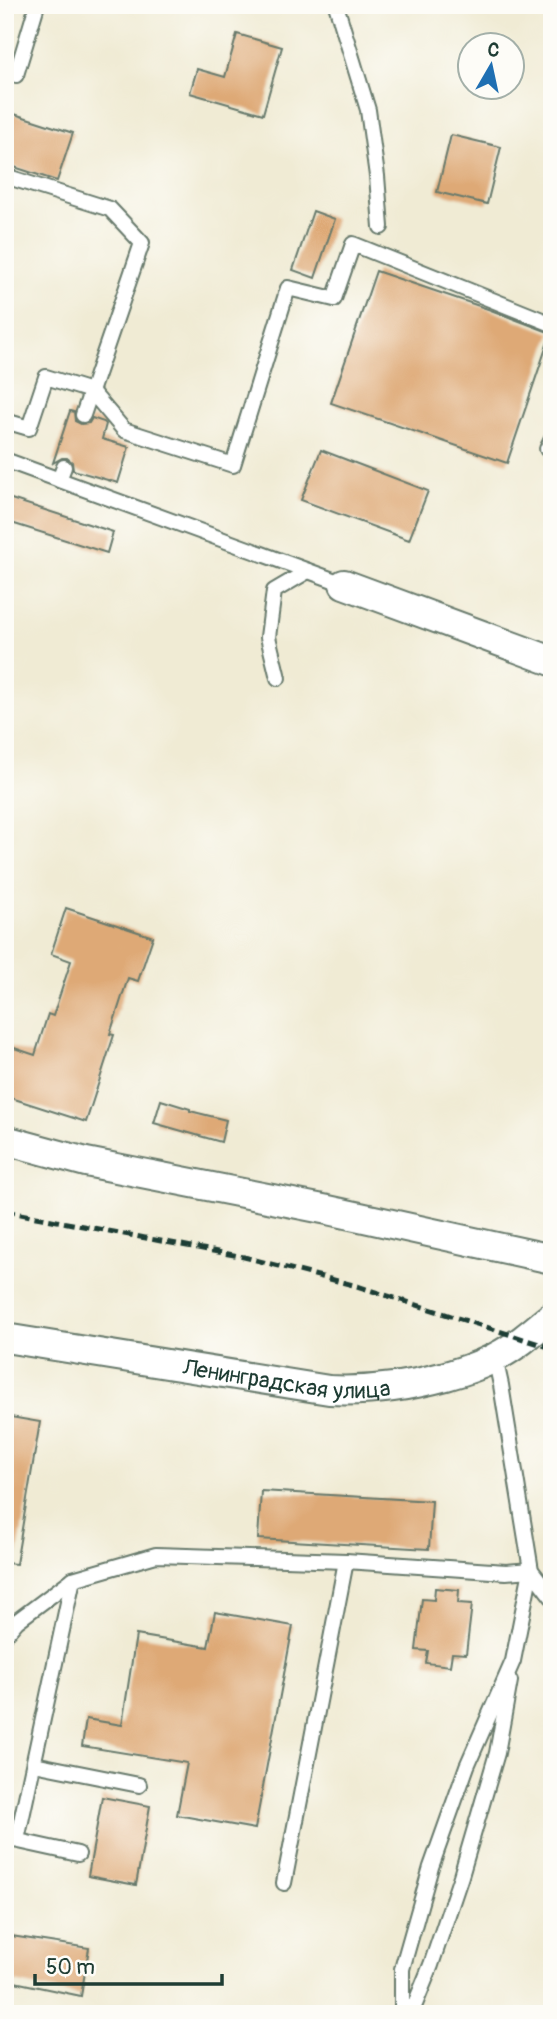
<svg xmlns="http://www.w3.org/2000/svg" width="557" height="2019" viewBox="0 0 557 2019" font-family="Pangolin,sans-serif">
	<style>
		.building { fill: #dea976 }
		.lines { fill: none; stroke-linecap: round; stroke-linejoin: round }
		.service-casing { stroke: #687a6c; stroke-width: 18 }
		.minor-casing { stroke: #687a6c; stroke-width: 32 }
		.service { stroke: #fff; stroke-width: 14 }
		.minor { stroke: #fff; stroke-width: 28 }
		.rail { stroke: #1f3d34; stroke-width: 5; stroke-dasharray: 10 5; stroke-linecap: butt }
		.labels { text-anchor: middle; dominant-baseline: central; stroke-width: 7; stroke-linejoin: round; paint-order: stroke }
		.street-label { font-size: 23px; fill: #1f3d34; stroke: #fdfcf7 }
	</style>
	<rect width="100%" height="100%" fill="#fdfcf7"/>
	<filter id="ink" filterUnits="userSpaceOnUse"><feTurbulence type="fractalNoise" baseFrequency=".0143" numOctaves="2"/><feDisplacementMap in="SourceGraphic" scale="14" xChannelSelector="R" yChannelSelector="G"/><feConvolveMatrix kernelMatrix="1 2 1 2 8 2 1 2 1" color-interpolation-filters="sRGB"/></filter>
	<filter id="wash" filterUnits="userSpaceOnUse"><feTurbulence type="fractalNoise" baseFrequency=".00686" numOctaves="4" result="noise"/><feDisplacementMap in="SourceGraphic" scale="28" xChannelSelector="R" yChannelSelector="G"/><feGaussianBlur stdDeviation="1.57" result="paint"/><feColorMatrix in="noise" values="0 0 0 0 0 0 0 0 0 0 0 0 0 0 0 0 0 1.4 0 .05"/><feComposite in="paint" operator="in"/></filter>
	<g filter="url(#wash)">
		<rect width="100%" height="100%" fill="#f0ebd4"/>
		<g id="blocks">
			<!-- building -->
			<g class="building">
				<path d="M 237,34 L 282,47 L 263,114 L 190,93 L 197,69 L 225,77 Z"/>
				<path d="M 5,111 L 73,133 L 57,181 L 5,164 Z"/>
				<path d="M 451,135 L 501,147 L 487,204 L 437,192 Z"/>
				<path d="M 313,211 L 335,219 L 315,278 L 293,270 Z"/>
				<path d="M 376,271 L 488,309 L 551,333 L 507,463 L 331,403 Z"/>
				<path d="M 70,411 L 74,412 L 75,421 L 81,424 L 89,423 L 92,418 L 104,422 L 106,424 L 102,439 L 129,447 L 118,483 L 73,470 L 72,462 L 67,458 L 62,458 L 53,463 Z"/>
				<path d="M 321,450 L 428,491 L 409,540 L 301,500 Z"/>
				<path d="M 5,497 L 113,532 L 107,553 L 5,521 Z"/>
				<path d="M 66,908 L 153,937 L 138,981 L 128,978 L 110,1034 L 114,1035 L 86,1122 L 5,1096 L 5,1045 L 35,1055 L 48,1014 L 53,1016 L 71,961 L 51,954 Z"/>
				<path d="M 161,1100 L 190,1109 L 190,1111 L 226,1120 L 221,1142 L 154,1123 Z"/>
				<path d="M 5,1416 L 40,1422 L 16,1564 L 5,1563 Z"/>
				<path d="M 261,1491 L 432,1501 L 429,1549 L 258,1539 Z"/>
				<path d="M 435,1588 L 459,1590 L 458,1603 L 472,1604 L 466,1654 L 452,1653 L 450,1666 L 426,1663 L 428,1651 L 416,1650 L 422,1599 L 434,1600 Z"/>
				<path d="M 215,1612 L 293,1626 L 255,1829 L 177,1815 L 187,1763 L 82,1746 L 86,1719 L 122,1725 L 136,1635 L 208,1647 Z"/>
				<path d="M 102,1797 L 150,1806 L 136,1885 L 88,1876 Z"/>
				<path d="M 5,1935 L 89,1948 L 81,1996 L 5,1980 Z"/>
			</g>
		</g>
	</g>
	<g filter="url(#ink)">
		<use href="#blocks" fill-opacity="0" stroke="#687a6c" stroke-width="2"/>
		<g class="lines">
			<!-- service casing -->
			<g class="service-casing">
				<g id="service">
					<path d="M 336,5 L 368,110 L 377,176 L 381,227"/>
					<path d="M 16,75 L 37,5"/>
					<path d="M 5,176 L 110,209 L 142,243 L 83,415"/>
					<path d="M 5,421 L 29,428 L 46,377 L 91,391 L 124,430 L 233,465 L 288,288 L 334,299 L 353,244 L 552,324"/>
					<path d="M 547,449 L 552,439"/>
					<path d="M 5,460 L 344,584"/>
					<path d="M 59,480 L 64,467"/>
					<path d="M 278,678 L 268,637 L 274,591 L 308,571"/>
					<path d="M 495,1358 L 501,1385 L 531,1570 L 552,1597"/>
					<path d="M 5,1635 L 17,1621 L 73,1579"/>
					<path d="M 34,1764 L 139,1785"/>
					<path d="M 5,1838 L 78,1854"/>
					<path d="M 17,1840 L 73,1579 L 156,1555 L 346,1561 L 506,1572 L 531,1570 L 513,1661 L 467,1766 L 431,1867 L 402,1969 L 402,2014"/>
					<path d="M 284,1883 L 346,1561"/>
					<path d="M 411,2014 L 431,1965 L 461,1876 L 497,1753 L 510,1681"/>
				</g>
			</g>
			<!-- minor casing -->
			<g class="minor-casing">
				<g id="minor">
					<path d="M 344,584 L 552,661"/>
					<path d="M 5,1140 L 86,1162 L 328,1210 L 552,1259"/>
					<path id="s1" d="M 5,1338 L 329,1390 C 370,1392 406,1387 446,1376 C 463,1371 480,1366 496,1357 C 517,1346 534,1331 552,1316"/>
				</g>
			</g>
			<!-- service -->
			<use href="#service" class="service"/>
			<!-- minor -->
			<use href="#minor" class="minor"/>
			<!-- rail -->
			<path class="rail" d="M 5,1211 L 244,1257 L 357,1286 L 552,1348"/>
		</g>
	</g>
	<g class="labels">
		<!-- street labels -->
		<g class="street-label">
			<text stroke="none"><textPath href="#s1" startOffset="285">Ленинградская улица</textPath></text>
		</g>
	</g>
	<!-- margin -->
	<rect width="557" height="2019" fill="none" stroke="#fdfcf7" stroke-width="28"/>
	<!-- north arrow -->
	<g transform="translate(491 66) rotate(9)"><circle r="33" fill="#fdfcf7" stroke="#a4b0a9" stroke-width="2"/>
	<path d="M0-5L12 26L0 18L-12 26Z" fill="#1f6fb2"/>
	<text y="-10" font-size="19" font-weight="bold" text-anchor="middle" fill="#1f3d34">С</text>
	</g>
	<!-- scale -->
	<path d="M35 1974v10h187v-10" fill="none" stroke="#1f3d34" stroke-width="3.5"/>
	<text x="46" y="1974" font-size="21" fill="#1f3d34" stroke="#fdfcf7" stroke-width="5" paint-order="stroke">50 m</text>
</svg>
